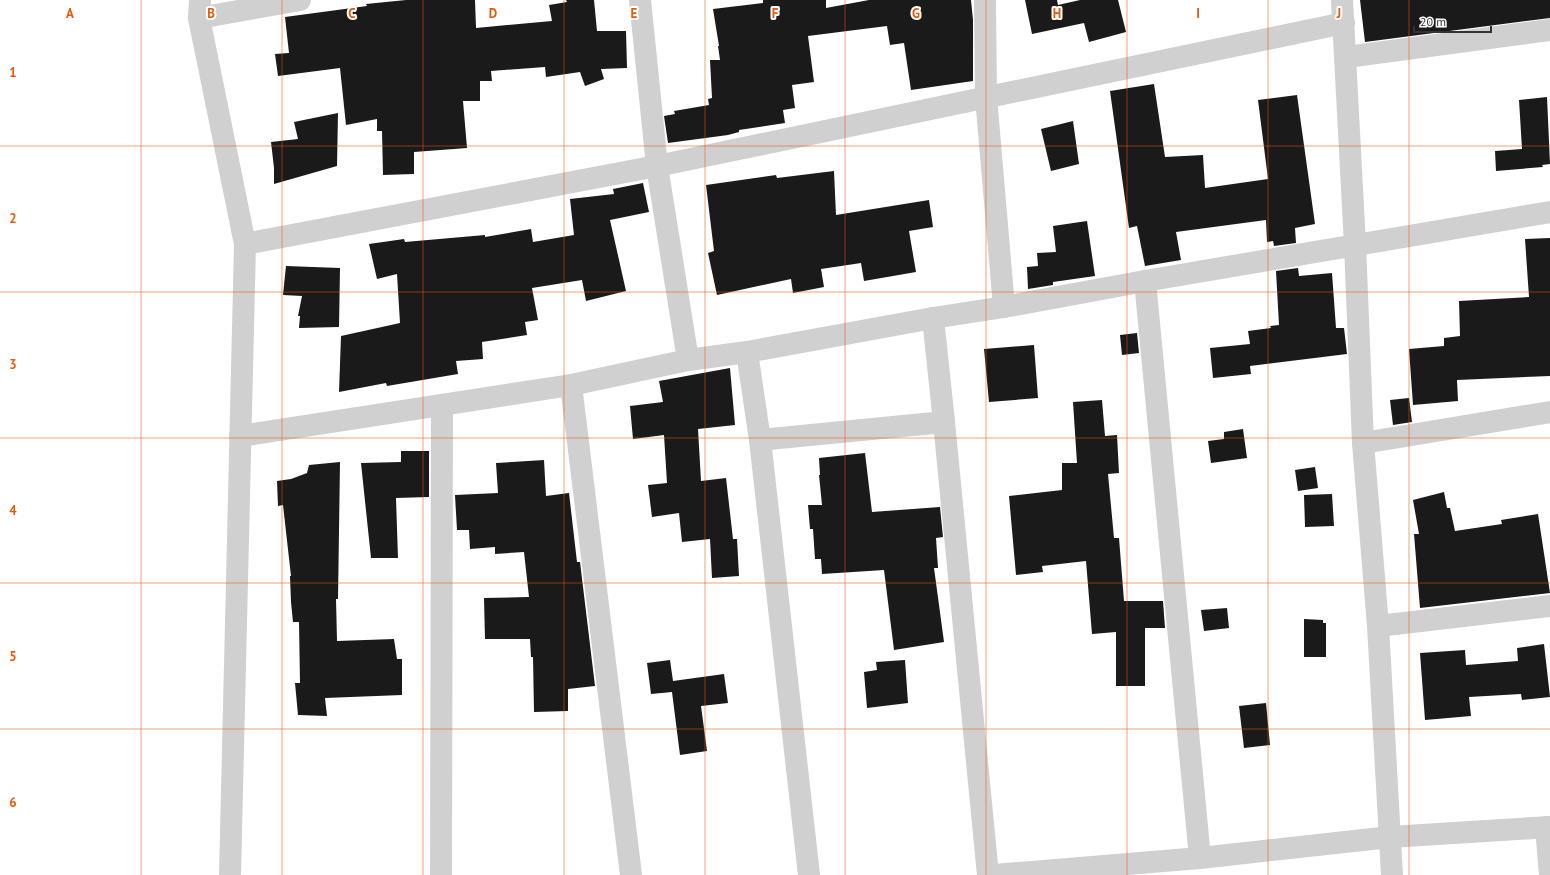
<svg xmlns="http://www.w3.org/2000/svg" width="1550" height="875" viewBox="0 0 1550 875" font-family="'PT Sans',sans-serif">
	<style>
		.building { fill: #1a1a1a }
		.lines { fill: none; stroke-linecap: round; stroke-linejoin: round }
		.street { stroke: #d0d0d0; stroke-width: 22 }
		.grid { fill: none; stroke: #e8590c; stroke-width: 1; stroke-opacity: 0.55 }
		.grid-label { font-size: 13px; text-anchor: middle; font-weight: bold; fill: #e8590c; stroke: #fff; stroke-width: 4; stroke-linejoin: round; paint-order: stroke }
	</style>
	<rect width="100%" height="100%" fill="#fff"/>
	<!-- building -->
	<g class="building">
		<path d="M 406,0 L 475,0 L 476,28 L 552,21 L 549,5 L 567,2 L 566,0 L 594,0 L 597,31 L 626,31 L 627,68 L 601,69 L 604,79 L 585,86 L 580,72 L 546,77 L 545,67 L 491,71 L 492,81 L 480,81 L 480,101 L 463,101 L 467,148 L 414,152 L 414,174 L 383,175 L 382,131 L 377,131 L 377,119 L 346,125 L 340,68 L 278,76 L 275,54 L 289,53 L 285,17 L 367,6 L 366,4 Z"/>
		<path d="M 763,0 L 826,0 L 826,8 L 869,0 L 971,0 L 973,20 L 973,81 L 911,90 L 904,43 L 890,45 L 887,26 L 808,36 L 814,82 L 792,85 L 795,108 L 783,110 L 785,123 L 739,130 L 739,132 L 728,135 L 668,143 L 664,116 L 675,114 L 674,111 L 709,105 L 708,99 L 712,98 L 710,60 L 720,60 L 718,46 L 719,46 L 713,9 L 763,3 Z"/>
		<path d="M 1025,0 L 1057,0 L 1058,5 L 1080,0 L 1118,0 L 1126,32 L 1089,42 L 1084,23 L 1032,34 Z"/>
		<path d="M 1360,0 L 1550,0 L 1550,18 L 1365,42 Z"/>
		<path d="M 1154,84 L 1165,157 L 1203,155 L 1205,188 L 1268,179 L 1258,100 L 1297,95 L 1315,224 L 1295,228 L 1296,243 L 1274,246 L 1273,241 L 1267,242 L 1266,220 L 1176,232 L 1181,260 L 1145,266 L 1137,226 L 1129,228 L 1110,91 Z"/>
		<path d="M 1547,97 L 1550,164 L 1542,165 L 1543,167 L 1496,171 L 1495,151 L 1522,149 L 1519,100 Z"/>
		<path d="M 338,113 L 337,166 L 274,184 L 274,168 L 271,142 L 298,139 L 294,122 Z"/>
		<path d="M 1073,121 L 1079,164 L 1051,171 L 1041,129 Z"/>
		<path d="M 834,171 L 836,215 L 929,200 L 933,227 L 909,231 L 916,272 L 864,281 L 861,263 L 821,269 L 824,287 L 793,293 L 791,279 L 717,295 L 708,253 L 714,251 L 706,185 L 776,175 L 777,178 Z"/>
		<path d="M 643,183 L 649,212 L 610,220 L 626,291 L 586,301 L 582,280 L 532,288 L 538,320 L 525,322 L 527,335 L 482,342 L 483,359 L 456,361 L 458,374 L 387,386 L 386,383 L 339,392 L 341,336 L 400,323 L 397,274 L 377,279 L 369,244 L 404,239 L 405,242 L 485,235 L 485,237 L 531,229 L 533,242 L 574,235 L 570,199 L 614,194 L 613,189 Z"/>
		<path d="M 1087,221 L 1095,276 L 1053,282 L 1053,285 L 1028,289 L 1027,267 L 1038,266 L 1037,253 L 1056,252 L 1053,226 Z"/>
		<path d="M 1550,238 L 1550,376 L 1457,380 L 1458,401 L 1413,405 L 1409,349 L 1444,346 L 1444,338 L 1460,336 L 1459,301 L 1529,297 L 1525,239 Z"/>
		<path d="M 286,266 L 340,268 L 339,327 L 299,328 L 300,316 L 298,316 L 302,296 L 283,295 Z"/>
		<path d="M 1298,268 L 1299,276 L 1332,273 L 1336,328 L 1344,328 L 1347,354 L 1250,366 L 1251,374 L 1213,378 L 1210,348 L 1250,344 L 1248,331 L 1271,328 L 1270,326 L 1279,325 L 1276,271 Z"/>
		<path d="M 1137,333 L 1139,353 L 1122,355 L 1120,335 Z"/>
		<path d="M 1034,345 L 1038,398 L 989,402 L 984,349 Z"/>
		<path d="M 730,368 L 735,425 L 698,429 L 701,481 L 726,478 L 733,539 L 737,539 L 739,576 L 712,578 L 710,539 L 682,542 L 679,513 L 652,517 L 648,485 L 667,483 L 664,435 L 633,439 L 630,406 L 663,402 L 659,381 Z"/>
		<path d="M 1409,398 L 1412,422 L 1393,425 L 1390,400 Z"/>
		<path d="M 1102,400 L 1105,436 L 1117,435 L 1119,473 L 1108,474 L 1114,538 L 1119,538 L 1124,601 L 1163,601 L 1165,628 L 1145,628 L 1145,686 L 1116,686 L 1116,632 L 1092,634 L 1086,561 L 1042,566 L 1043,572 L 1016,575 L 1009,496 L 1062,490 L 1062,463 L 1077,463 L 1073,402 Z"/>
		<path d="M 1243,429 L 1247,458 L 1211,463 L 1208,441 L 1224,439 L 1224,432 Z"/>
		<path d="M 401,451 L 429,451 L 429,497 L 396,498 L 398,558 L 371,558 L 361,463 L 401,462 Z"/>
		<path d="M 865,453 L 872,512 L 940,507 L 943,537 L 936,538 L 938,568 L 934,568 L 944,642 L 894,650 L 884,570 L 822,574 L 821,559 L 815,559 L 813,529 L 810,529 L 808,505 L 822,505 L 819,475 L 820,475 L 819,458 Z"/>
		<path d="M 544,460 L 546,496 L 569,493 L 577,562 L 580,562 L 595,686 L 568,689 L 568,711 L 534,712 L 533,657 L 531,657 L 530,639 L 485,639 L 484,598 L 529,597 L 524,552 L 495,554 L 495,547 L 470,549 L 469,530 L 457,530 L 455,495 L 498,493 L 496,463 Z"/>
		<path d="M 340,462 L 338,599 L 336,599 L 337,641 L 394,639 L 397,659 L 402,659 L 402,695 L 325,698 L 327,716 L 298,715 L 295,683 L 300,683 L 299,622 L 293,622 L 291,602 L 290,576 L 291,576 L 283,505 L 278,506 L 277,481 L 291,479 L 307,473 L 309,465 Z"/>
		<path d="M 1315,467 L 1318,488 L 1298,491 L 1295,470 Z"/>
		<path d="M 1444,492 L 1447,508 L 1450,508 L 1455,531 L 1502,524 L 1501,520 L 1538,514 L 1550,593 L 1420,608 L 1414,534 L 1419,534 L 1413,500 Z"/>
		<path d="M 1332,494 L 1334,526 L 1305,527 L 1304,495 Z"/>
		<path d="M 1227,608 L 1229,628 L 1204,631 L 1201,610 Z"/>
		<path d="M 1304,619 L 1323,620 L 1323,623 L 1326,623 L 1326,657 L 1304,657 Z"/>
		<path d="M 1544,644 L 1550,697 L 1522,700 L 1521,694 L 1469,697 L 1471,716 L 1425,720 L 1420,653 L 1465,650 L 1466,665 L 1518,661 L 1517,648 Z"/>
		<path d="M 670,660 L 673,681 L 724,674 L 728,703 L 701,706 L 707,751 L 680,755 L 672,692 L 651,694 L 647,663 Z"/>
		<path d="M 905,660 L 908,703 L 867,708 L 864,672 L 877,670 L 876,662 Z"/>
		<path d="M 1266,703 L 1270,745 L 1244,748 L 1239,706 Z"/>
	</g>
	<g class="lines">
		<!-- street -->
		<g class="street">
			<path d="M 200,0 L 199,18 L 245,244 L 230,875"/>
			<path d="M 640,0 L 657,166 L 688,360"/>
			<path d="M 985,0 L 986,97 L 1004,307"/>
			<path d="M 1342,0 L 1355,245 L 1363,443 L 1378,626 L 1392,875"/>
			<path d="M 199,18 L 300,0"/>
			<path d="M 1346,57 L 1550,30"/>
			<path d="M 245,244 L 657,166 L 1344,23"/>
			<path d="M 1145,281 L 1200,858"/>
			<path d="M 933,318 L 944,422 L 988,875"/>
			<path d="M 747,352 L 760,440 L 809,875"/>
			<path d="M 571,385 L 631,875"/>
			<path d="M 240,436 L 571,385 L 688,360 L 747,352 L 933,318 L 1004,307 L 1145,281 L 1550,212"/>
			<path d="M 760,440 L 944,422"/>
			<path d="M 1363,443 L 1550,412"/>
			<path d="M 1378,626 L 1550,606"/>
			<path d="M 1546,827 L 1550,875"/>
			<path d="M 441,875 L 442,406"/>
			<path d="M 994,875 L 1200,858 L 1390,837 L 1550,827"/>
		</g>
	</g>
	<!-- grid -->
	<path class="grid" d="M 141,0 L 141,875M 282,0 L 282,875M 423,0 L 423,875M 564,0 L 564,875M 705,0 L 705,875M 845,0 L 845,875M 986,0 L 986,875M 1127,0 L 1127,875M 1268,0 L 1268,875M 1409,0 L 1409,875M 0,146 L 1550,146M 0,292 L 1550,292M 0,438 L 1550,438M 0,583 L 1550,583M 0,729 L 1550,729"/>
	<g class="grid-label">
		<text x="70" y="18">A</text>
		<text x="211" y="18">B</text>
		<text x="352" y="18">C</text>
		<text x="493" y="18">D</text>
		<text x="634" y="18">E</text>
		<text x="775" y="18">F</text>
		<text x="916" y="18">G</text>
		<text x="1057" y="18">H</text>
		<text x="1198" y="18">I</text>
		<text x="1339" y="18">J</text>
		<text x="13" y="77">1</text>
		<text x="13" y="223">2</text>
		<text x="13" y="369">3</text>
		<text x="13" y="515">4</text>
		<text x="13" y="661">5</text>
		<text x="13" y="807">6</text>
	</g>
	<!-- scale -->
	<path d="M1414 26v6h77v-6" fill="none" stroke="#333333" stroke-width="2"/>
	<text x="1420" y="26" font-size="12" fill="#333333" stroke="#ffffff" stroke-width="3" paint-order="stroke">20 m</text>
</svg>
